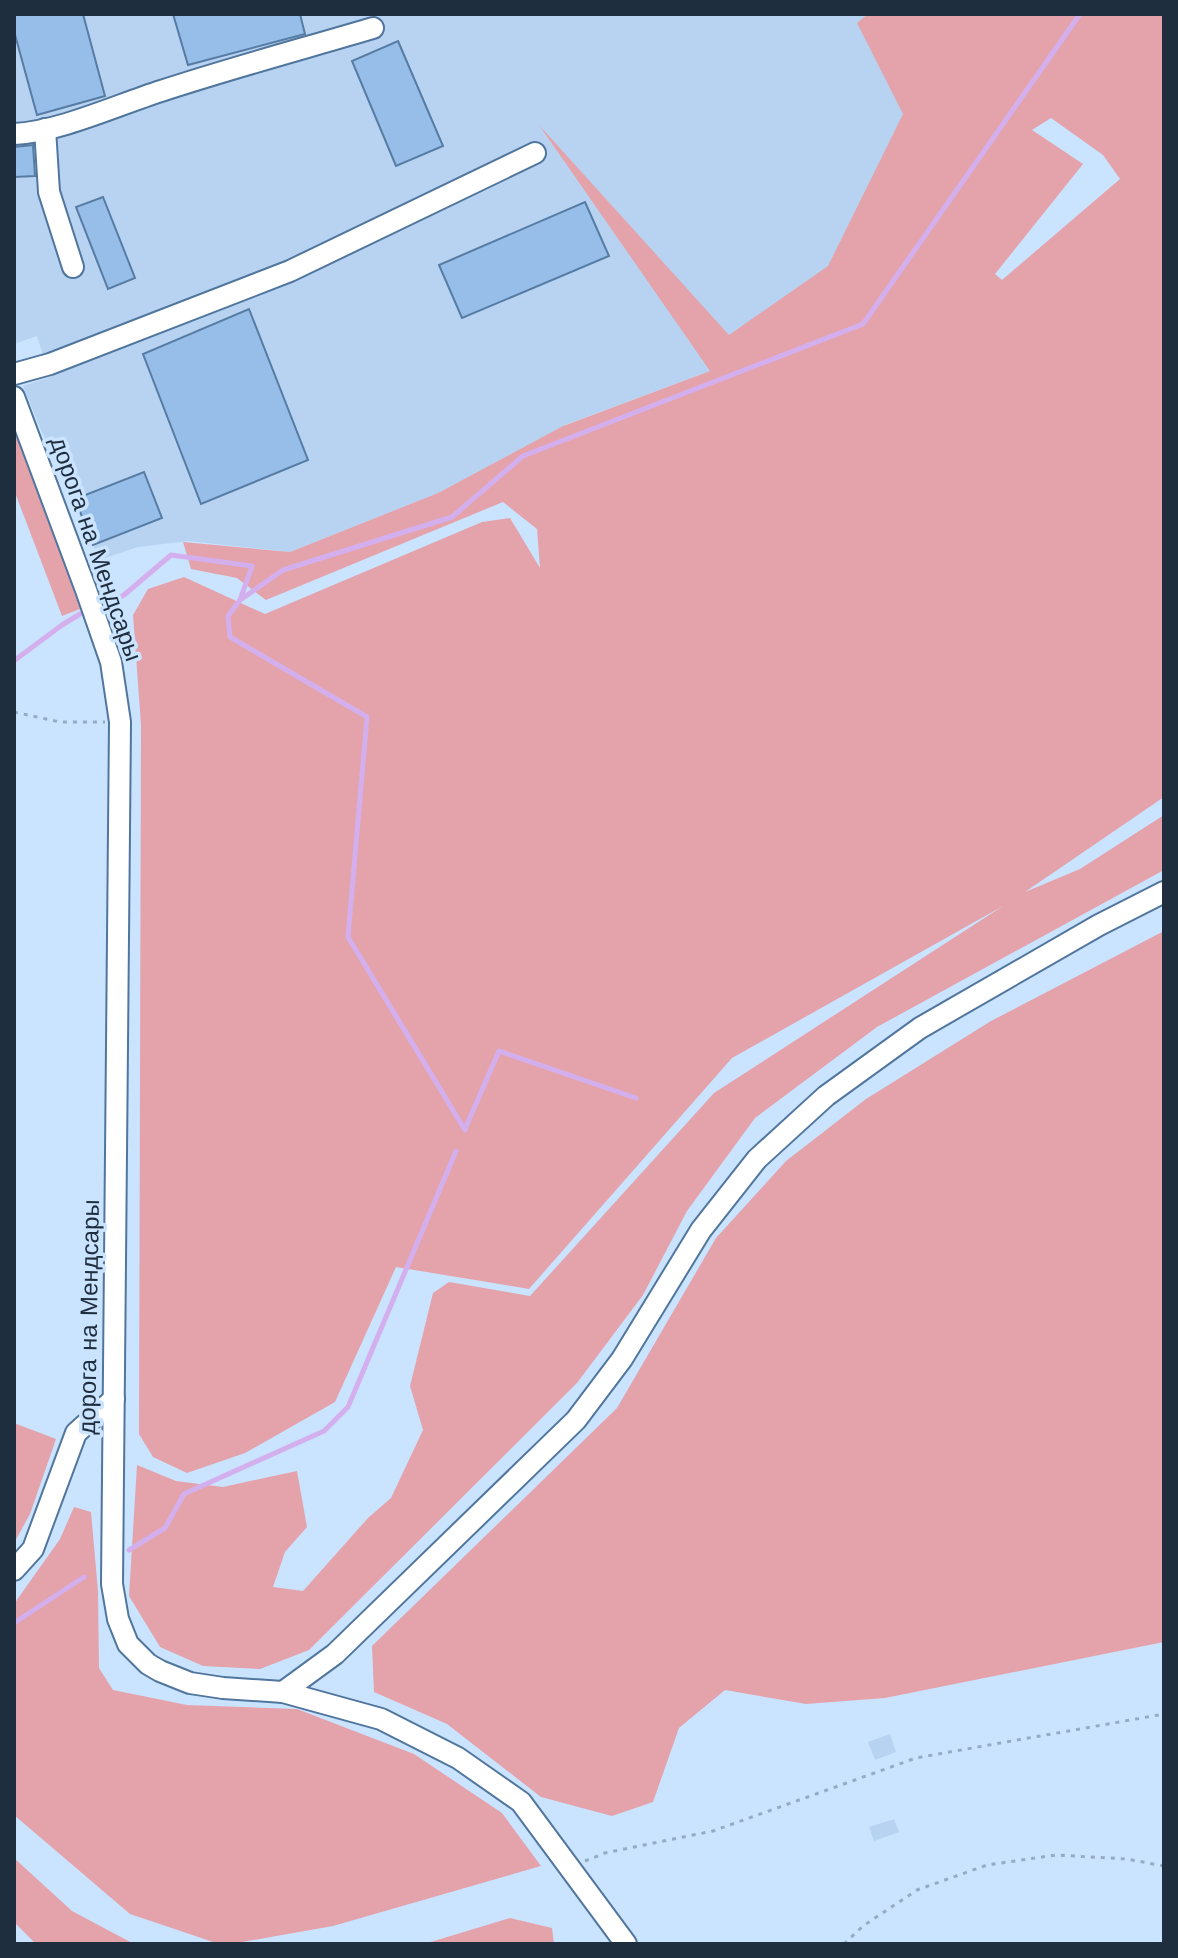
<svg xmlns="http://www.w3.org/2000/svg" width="1178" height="1958" viewBox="0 0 1178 1958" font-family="'Work Sans',sans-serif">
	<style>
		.built { fill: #b8d3f1 }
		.green { fill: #e4a3ab; fill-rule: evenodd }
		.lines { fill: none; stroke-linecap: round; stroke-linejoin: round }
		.stream { stroke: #d4afee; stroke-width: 5 }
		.building { fill: #96bee9; stroke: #567ca4; stroke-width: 2 }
		.minor-casing { stroke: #51769e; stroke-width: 24 }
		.path { stroke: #95abc3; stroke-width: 3; stroke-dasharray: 4 6; stroke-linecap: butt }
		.minor { stroke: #fff; stroke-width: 20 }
		.labels { text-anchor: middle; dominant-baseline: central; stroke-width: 7; stroke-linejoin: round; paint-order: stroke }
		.street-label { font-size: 24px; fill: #1e2e3f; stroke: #cae3fe }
	</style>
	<rect width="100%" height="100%" fill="#cae3fe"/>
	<!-- built -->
	<g class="built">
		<path d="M 14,14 L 1075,14 L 860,310 L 710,371 L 567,424 L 438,493 L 290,552 L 188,541 L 138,547 L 99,560 L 75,499 L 41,430 L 23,386 L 50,377 L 37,336 L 14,344 Z"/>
		<path d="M 890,1734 L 896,1752 L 875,1760 L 868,1742 Z"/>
		<path d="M 894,1819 L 899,1832 L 874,1841 L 869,1827 Z"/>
	</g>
	<!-- green -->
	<g class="green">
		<path d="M 868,14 L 1164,14 L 1164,797 L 1025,892 L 1080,869 L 1164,815 L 1164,870 L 877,1027 L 755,1118 L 687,1211 L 643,1295 L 577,1383 L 309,1650 L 260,1669 L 203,1666 L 160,1647 L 129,1596 L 137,1465 L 176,1481 L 223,1487 L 297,1471 L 307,1527 L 285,1552 L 273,1587 L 303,1591 L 368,1518 L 391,1498 L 423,1430 L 410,1386 L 433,1293 L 449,1282 L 530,1296 L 714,1093 L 1003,906 L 732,1058 L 529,1289 L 396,1267 L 335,1402 L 245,1453 L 187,1473 L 153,1457 L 139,1434 L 141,725 L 133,615 L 148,589 L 184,577 L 265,614 L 482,522 L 510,518 L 540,568 L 537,529 L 503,502 L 266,600 L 237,578 L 191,569 L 183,542 L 290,552 L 438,493 L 563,426 L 710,371 L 539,125 L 729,335 L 828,266 L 903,114 L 857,23 ZM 1051,118 L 1103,155 L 1120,179 L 1002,280 L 995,274 L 1083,164 L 1032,130 Z"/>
		<path d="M 14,425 L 38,485 L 80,609 L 62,616 L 14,490 Z"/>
		<path d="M 1164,931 L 1164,1642 L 885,1698 L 806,1704 L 725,1690 L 679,1728 L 653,1802 L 612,1816 L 541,1797 L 447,1724 L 374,1692 L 372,1646 L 617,1408 L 716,1238 L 786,1161 L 866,1099 L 991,1021 Z"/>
		<path d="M 14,1423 L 56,1439 L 30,1514 L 14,1543 Z"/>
		<path d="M 74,1507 L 91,1512 L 98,1591 L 99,1668 L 113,1690 L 187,1705 L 297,1709 L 414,1754 L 502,1813 L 541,1866 L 333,1926 L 231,1944 L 219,1944 L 130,1914 L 14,1815 L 14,1604 L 60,1539 Z"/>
		<path d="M 14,1858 L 72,1911 L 134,1944 L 36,1944 L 14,1922 Z"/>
		<path d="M 510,1918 L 552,1928 L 554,1944 L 424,1944 Z"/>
	</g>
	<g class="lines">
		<!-- stream -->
		<g class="stream">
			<path d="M 240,600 L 228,616 L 230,637 L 367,717 L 348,937 L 465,1130"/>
			<path d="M 111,602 L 124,595 L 171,555 L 252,566 L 240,600 L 283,570 L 452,517 L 523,456 L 863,324 L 1080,14"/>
			<path d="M 15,660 L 62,625 L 80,614"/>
			<path d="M 465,1129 L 499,1051 L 636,1098"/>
			<path d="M 129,1550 L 165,1528 L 184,1494 L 324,1431 L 348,1407 L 456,1151"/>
			<path d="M 14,1623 L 84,1577"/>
		</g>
	</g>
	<!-- building -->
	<g class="building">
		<path d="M 14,14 L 83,14 L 105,96 L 37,115 L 14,31 Z"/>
		<path d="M 173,14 L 300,14 L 305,34 L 188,65 Z"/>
		<path d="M 398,41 L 443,146 L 396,166 L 352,61 Z"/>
		<path d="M 33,145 L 35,176 L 14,177 L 14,147 Z"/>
		<path d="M 103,197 L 135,278 L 108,289 L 76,207 Z"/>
		<path d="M 585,202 L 609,256 L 462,318 L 439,265 Z"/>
		<path d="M 249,309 L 308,460 L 201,504 L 143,354 Z"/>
		<path d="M 144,472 L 162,518 L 93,545 L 75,499 Z"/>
	</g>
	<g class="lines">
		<!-- minor casing -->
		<g class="minor-casing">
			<g id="minor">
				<path d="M 45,129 L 49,192 L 73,267"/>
				<path d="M 14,134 C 59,132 117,105 161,91 C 231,68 302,49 373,28"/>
				<path d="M 14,374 L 50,364 L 290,271 L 535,153"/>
				<path d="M 14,397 L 86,590 L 111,662 L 120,722 L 112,1584 L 118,1619 L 128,1644 L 148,1664 L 160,1671 L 190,1683 L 223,1688 L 283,1692 L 381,1719 L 458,1758 L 521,1802 L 626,1944"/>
				<path d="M 14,1570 L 33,1549 L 76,1433 L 114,1399"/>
				<path d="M 283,1692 L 335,1654 L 576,1420 L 622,1359 L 701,1230 L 757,1159 L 826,1096 L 920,1028 L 1099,925 L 1164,892"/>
			</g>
		</g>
		<!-- path -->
		<g class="path">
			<path d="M 14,712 L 60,722 L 105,722"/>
			<path d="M 585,1861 L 605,1853 L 713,1831 L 916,1758 L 1164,1714"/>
			<path d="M 844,1944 L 863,1926 L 917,1890 L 987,1865 L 1056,1855 L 1127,1859 L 1164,1866"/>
		</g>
		<!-- minor -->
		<use href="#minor" class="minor"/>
	</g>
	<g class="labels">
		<!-- street labels -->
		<g class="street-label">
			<text transform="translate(96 549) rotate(71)">дорога на Мендсары</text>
			<text transform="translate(89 1317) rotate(-89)">дорога на Мендсары</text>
		</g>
	</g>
	<!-- border -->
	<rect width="1178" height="1958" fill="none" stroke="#1e2e3f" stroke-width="32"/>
</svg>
